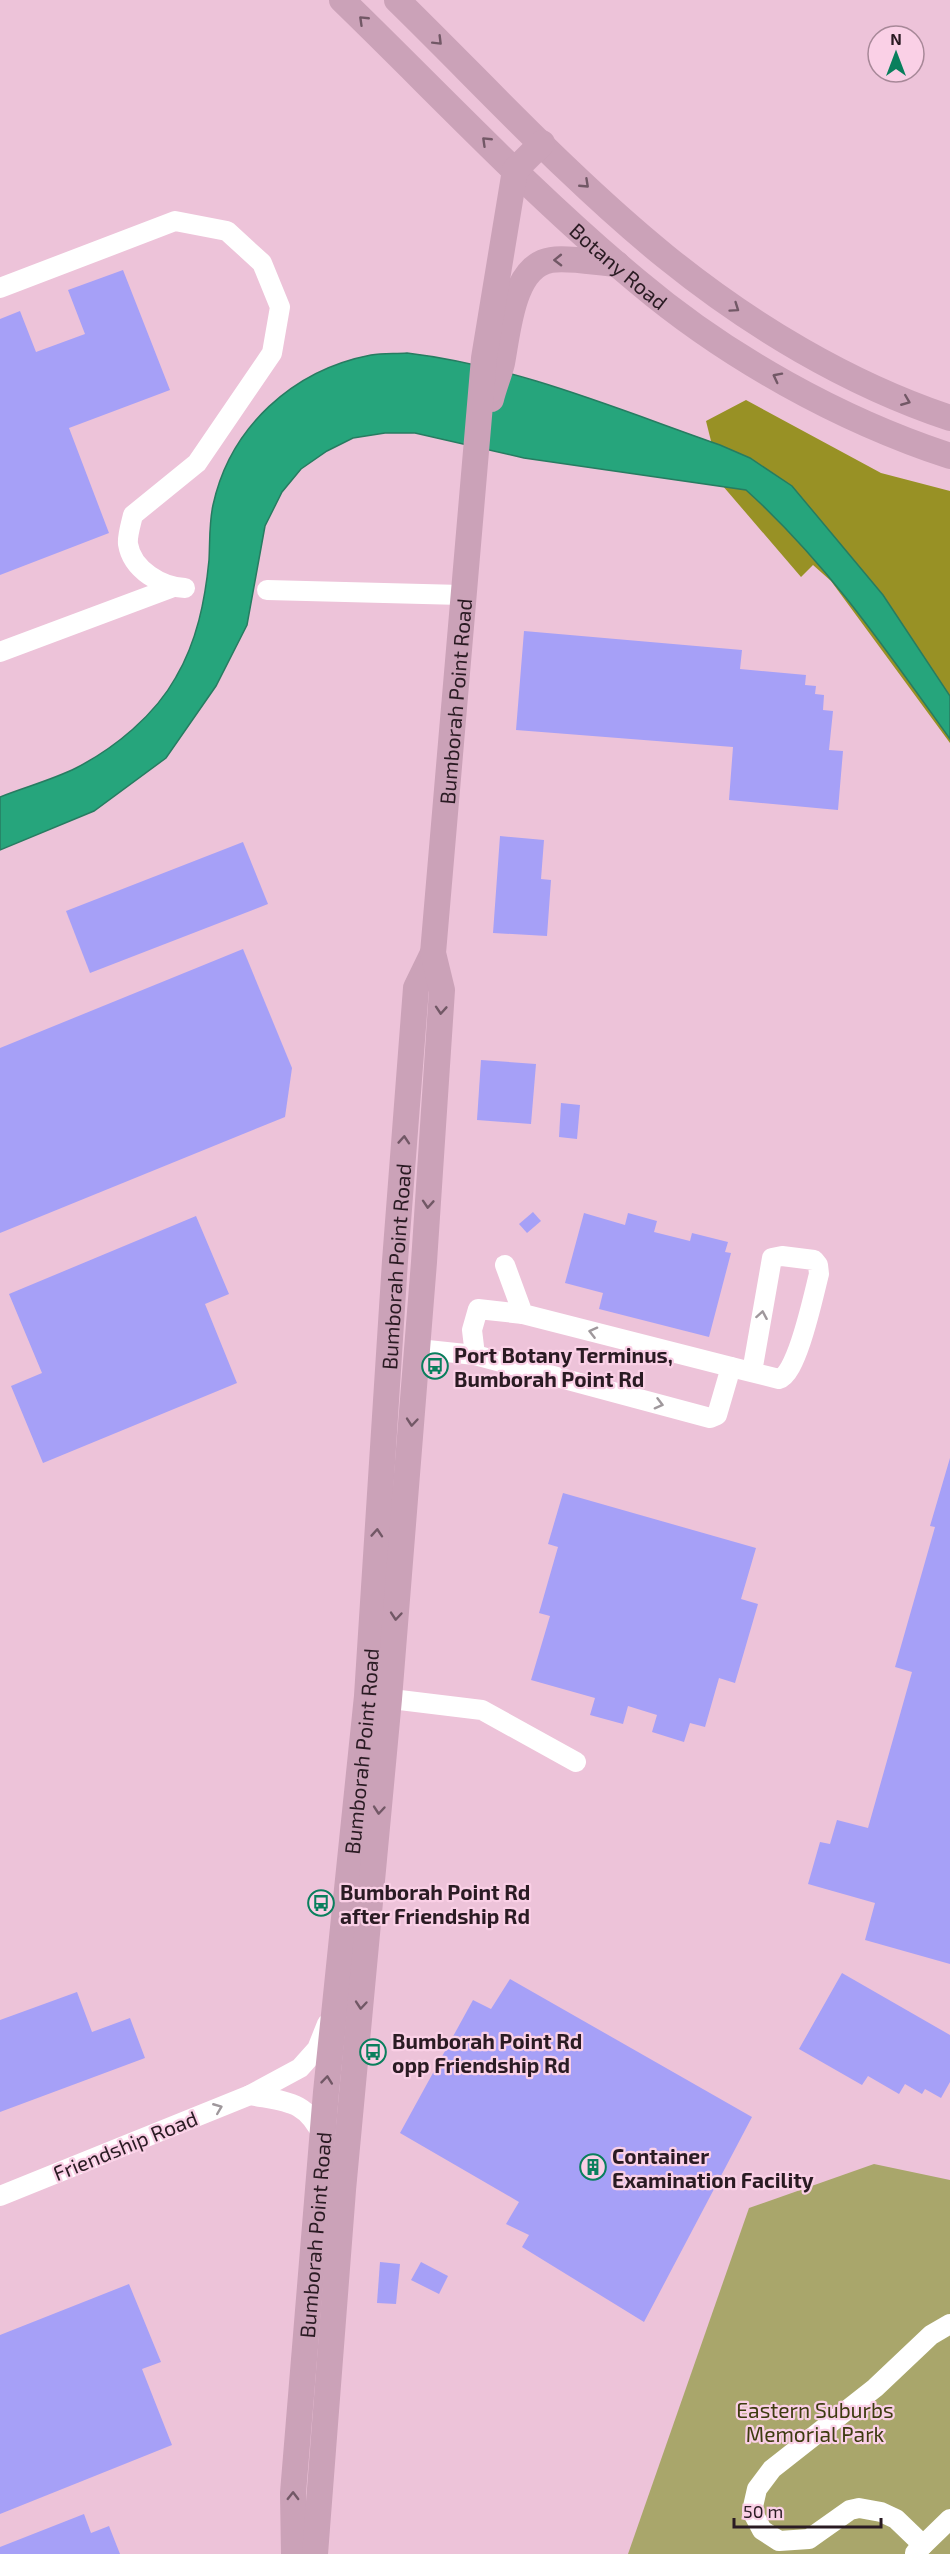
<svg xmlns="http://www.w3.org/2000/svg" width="950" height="2554" viewBox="0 0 950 2554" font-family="'Exo 2',sans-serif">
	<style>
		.green { fill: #a9a66b }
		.forest { fill: #989125 }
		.water { fill: #26a57c; stroke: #277c61; stroke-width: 1.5 }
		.building { fill: #a6a0f7 }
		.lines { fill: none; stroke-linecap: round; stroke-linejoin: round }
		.minor { stroke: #fff; stroke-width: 20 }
		.major { stroke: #cba2b8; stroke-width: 26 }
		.oneway { stroke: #725866 }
		.oneway2 { stroke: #9f989c }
		.labels { text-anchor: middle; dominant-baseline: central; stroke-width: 4.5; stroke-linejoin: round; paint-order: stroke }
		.street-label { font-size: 21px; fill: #2a1b23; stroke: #fad0e6 }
		.poi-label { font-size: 21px; font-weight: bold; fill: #2a1b23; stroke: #fad0e6; text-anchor: start }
		.park-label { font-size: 21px; fill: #3d3b0f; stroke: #fad0e6 }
	</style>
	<rect width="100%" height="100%" fill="#edc3d9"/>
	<!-- green -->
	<path class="green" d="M 874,2164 L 950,2180 L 950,2554 L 628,2554 L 749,2208 Z"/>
	<!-- forest -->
	<path class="forest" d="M 746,400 L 881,473 L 950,491 L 950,743 L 831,581 L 813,565 L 801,577 L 722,485 L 706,421 Z"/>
	<!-- water -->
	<path class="water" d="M 407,353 C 516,366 617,409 720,445 L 750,458 L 792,486 L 883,595 L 950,696 L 950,739 C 887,651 827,563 746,490 L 524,458 L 415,433 L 385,433 L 353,438 L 327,451 L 301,469 L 282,492 L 265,526 L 247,625 L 216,686 L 166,758 L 94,811 L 0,850 L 0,797 C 25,787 52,780 76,768 C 115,748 155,715 176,677 C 197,641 205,601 209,560 C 210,542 209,523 213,505 C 230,427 293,370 371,355 C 383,353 396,354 407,353 Z"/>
	<!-- building -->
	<g class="building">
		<path d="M 123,270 L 170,390 L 69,428 L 109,533 L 0,575 L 0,319 L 20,311 L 36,352 L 85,334 L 68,290 Z"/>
		<path d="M 524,631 L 742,650 L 740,669 L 806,675 L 805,685 L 816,686 L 815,694 L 824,695 L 823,710 L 833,711 L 829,750 L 843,751 L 838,810 L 729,800 L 733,747 L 516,730 Z"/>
		<path d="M 500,836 L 544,840 L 541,879 L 551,880 L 547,936 L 493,933 Z"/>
		<path d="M 243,842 L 268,904 L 90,973 L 66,911 Z"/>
		<path d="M 243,949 L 292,1068 L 285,1117 L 0,1233 L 0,1048 Z"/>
		<path d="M 481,1060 L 536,1064 L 531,1124 L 477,1120 Z"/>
		<path d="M 561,1103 L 580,1105 L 577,1139 L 559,1137 Z"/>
		<path d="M 533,1212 L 541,1221 L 527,1233 L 519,1224 Z"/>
		<path d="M 584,1213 L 625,1225 L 628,1213 L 657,1221 L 654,1232 L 690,1241 L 692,1233 L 728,1242 L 725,1252 L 731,1253 L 709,1337 L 599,1309 L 603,1293 L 565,1283 Z"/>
		<path d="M 196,1216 L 229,1294 L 205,1304 L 237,1383 L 43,1463 L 11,1386 L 42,1373 L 9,1294 Z"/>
		<path d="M 950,1458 L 950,1964 L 865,1940 L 875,1903 L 808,1884 L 820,1842 L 830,1844 L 837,1820 L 868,1828 L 912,1672 L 895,1667 L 935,1527 L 930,1526 Z"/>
		<path d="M 563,1493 L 756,1548 L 741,1599 L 758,1604 L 735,1683 L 719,1678 L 705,1727 L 690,1723 L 684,1742 L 652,1732 L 657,1715 L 628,1706 L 623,1724 L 590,1715 L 595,1698 L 531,1680 L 550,1616 L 539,1613 L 558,1547 L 548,1544 Z"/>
		<path d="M 842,1973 L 950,2035 L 950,2082 L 941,2098 L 925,2089 L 922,2094 L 905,2084 L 899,2094 L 868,2076 L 862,2085 L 799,2049 Z"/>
		<path d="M 510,1979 L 752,2117 L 644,2322 L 522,2247 L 529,2235 L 506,2224 L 519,2202 L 400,2133 L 473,2000 L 491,2009 Z"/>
		<path d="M 77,1992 L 92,2032 L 130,2018 L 145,2058 L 0,2112 L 0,2020 Z"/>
		<path d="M 380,2262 L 400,2264 L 396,2304 L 377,2303 Z"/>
		<path d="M 421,2262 L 448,2276 L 439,2294 L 411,2280 Z"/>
		<path d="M 129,2284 L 161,2362 L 142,2369 L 172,2445 L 0,2514 L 0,2335 Z"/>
		<path d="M 84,2514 L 91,2533 L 109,2526 L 120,2554 L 0,2554 L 0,2547 Z"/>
	</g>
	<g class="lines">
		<!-- minor -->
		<g class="minor">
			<path d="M 0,288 L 175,221 L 227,231 L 262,263 L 280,307 L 272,353 L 197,463 L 133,515 C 131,524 127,536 128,544 C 132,570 162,587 185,588"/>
			<path d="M 267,590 L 462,595"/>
			<path d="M 0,652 L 171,588"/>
			<path d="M 505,1265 L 523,1314 L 731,1367 L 779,1379 C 797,1375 814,1293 819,1274 L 818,1265 L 814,1260 L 782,1256 L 772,1258 L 752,1372"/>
			<path d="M 418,1349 L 475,1355 L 710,1418 L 717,1415 L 731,1367"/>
			<path d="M 475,1355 L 472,1330 L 478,1309 L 523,1314"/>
			<path d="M 375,1697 L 482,1710 L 576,1762"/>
			<path d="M 250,2095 C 287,2102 306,2100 323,2137"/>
			<path d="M 0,2196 L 250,2095 L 300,2068 L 317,2049 L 327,2024"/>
			<path d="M 923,2545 L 896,2519 L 881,2512 L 859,2508 L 850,2510 L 809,2539 L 779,2541 L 762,2530 L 752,2511 L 757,2489 L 772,2469 L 875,2388 L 931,2335 L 950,2324"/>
			<path d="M 915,2553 L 950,2519"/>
		</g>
		<!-- major -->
		<g class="major">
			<path id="s1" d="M 342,0 C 440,95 533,195 638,282 C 727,357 840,420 950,456"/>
			<path d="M 397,0 C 485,86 570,179 666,257 C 750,325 848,384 950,418"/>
			<path d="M 491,399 C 494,387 499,375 502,363 C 508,333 512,266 551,260 C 568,257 598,263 617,264"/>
			<path id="s2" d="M 294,2554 L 293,2493 L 326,2092 L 367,1696 L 395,1261 L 416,988 L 433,953"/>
			<path id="s3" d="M 315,2554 L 343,2190 L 389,1699 L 424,1262 L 442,990 L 433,953 L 484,358 L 515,170 L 542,143"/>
		</g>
	</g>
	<!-- one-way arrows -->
	<defs><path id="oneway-chevron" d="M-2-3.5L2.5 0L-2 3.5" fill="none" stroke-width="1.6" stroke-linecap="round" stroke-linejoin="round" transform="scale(1.5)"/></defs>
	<g class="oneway">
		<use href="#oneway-chevron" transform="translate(363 20) rotate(-136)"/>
		<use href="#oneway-chevron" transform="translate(438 41) rotate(45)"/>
		<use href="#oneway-chevron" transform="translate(486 141) rotate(-136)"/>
		<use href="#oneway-chevron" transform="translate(585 184) rotate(43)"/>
		<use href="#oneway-chevron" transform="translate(558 260) rotate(179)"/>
		<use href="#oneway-chevron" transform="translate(735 308) rotate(35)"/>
		<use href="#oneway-chevron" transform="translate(777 377) rotate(-153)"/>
		<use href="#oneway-chevron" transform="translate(906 401) rotate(22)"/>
		<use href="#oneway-chevron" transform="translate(441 1010) rotate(94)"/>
		<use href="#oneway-chevron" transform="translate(404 1140) rotate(-86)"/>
		<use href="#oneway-chevron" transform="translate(428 1204) rotate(94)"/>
		<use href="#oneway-chevron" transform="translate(412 1422) rotate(95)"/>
		<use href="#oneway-chevron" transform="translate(377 1533) rotate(-86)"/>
		<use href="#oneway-chevron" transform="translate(396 1616) rotate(95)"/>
		<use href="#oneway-chevron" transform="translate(379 1810) rotate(95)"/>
		<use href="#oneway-chevron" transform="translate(361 2005) rotate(95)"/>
		<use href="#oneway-chevron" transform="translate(327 2080) rotate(-84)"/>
		<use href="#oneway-chevron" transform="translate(293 2496) rotate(-89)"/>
	</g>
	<g class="oneway2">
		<use href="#oneway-chevron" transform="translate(762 1315) rotate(-80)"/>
		<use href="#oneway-chevron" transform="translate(593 1332) rotate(-166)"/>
		<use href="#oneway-chevron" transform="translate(659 1404) rotate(15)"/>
		<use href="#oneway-chevron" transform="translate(218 2108) rotate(-22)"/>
	</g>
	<!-- icons -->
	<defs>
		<g id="bus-ring" transform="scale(1.35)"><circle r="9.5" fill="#fad0e6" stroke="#097f5d" stroke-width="1.5"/><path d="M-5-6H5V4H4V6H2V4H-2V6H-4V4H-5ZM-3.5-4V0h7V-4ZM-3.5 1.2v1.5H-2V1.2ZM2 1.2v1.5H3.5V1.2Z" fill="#097f5d"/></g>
		<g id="building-ring" transform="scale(1.35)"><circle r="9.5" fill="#fad0e6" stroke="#097f5d" stroke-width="1.5"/><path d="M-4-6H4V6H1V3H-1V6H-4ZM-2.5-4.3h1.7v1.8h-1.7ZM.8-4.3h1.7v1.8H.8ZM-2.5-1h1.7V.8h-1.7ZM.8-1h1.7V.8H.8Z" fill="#097f5d"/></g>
	</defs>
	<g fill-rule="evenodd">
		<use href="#bus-ring" x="435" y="1366"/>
		<use href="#bus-ring" x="321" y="1903"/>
		<use href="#bus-ring" x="373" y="2052"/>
		<use href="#building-ring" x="593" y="2167"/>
	</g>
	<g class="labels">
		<!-- street labels -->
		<g class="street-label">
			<text stroke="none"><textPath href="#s1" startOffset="384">Botany Road</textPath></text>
			<text stroke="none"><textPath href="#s3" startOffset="1860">Bumborah Point Road</textPath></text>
			<text stroke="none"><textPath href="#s2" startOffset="1292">Bumborah Point Road</textPath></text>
			<text stroke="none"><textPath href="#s2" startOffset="806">Bumborah Point Road</textPath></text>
			<text transform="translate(125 2145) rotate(-22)">Friendship Road</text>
			<text stroke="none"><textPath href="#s2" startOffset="320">Bumborah Point Road</textPath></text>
		</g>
		<!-- poi labels -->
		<g class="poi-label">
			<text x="454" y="1354">Port Botany Terminus,<tspan x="454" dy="24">Bumborah Point Rd</tspan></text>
			<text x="340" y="1891">Bumborah Point Rd<tspan x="340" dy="24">after Friendship Rd</tspan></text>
			<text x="392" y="2040">Bumborah Point Rd<tspan x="392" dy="24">opp Friendship Rd</tspan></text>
			<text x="612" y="2155">Container<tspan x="612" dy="24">Examination Facility</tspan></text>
		</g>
		<!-- park labels -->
		<g class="park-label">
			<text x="815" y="2409">Eastern Suburbs<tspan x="815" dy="24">Memorial Park</tspan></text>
		</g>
	</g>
	<!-- north arrow -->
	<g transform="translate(896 54)"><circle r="28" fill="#fad0e6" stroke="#a78898" stroke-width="1.5"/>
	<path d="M0-4.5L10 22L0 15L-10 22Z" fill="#097f5d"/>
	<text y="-9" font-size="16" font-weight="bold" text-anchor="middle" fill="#2a1b23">N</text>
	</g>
	<!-- scale -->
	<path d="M734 2518v9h147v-9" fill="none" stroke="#2a1b23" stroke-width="3"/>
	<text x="743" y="2518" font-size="18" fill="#2a1b23" stroke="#fad0e6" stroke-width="4.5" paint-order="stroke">50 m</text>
</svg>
